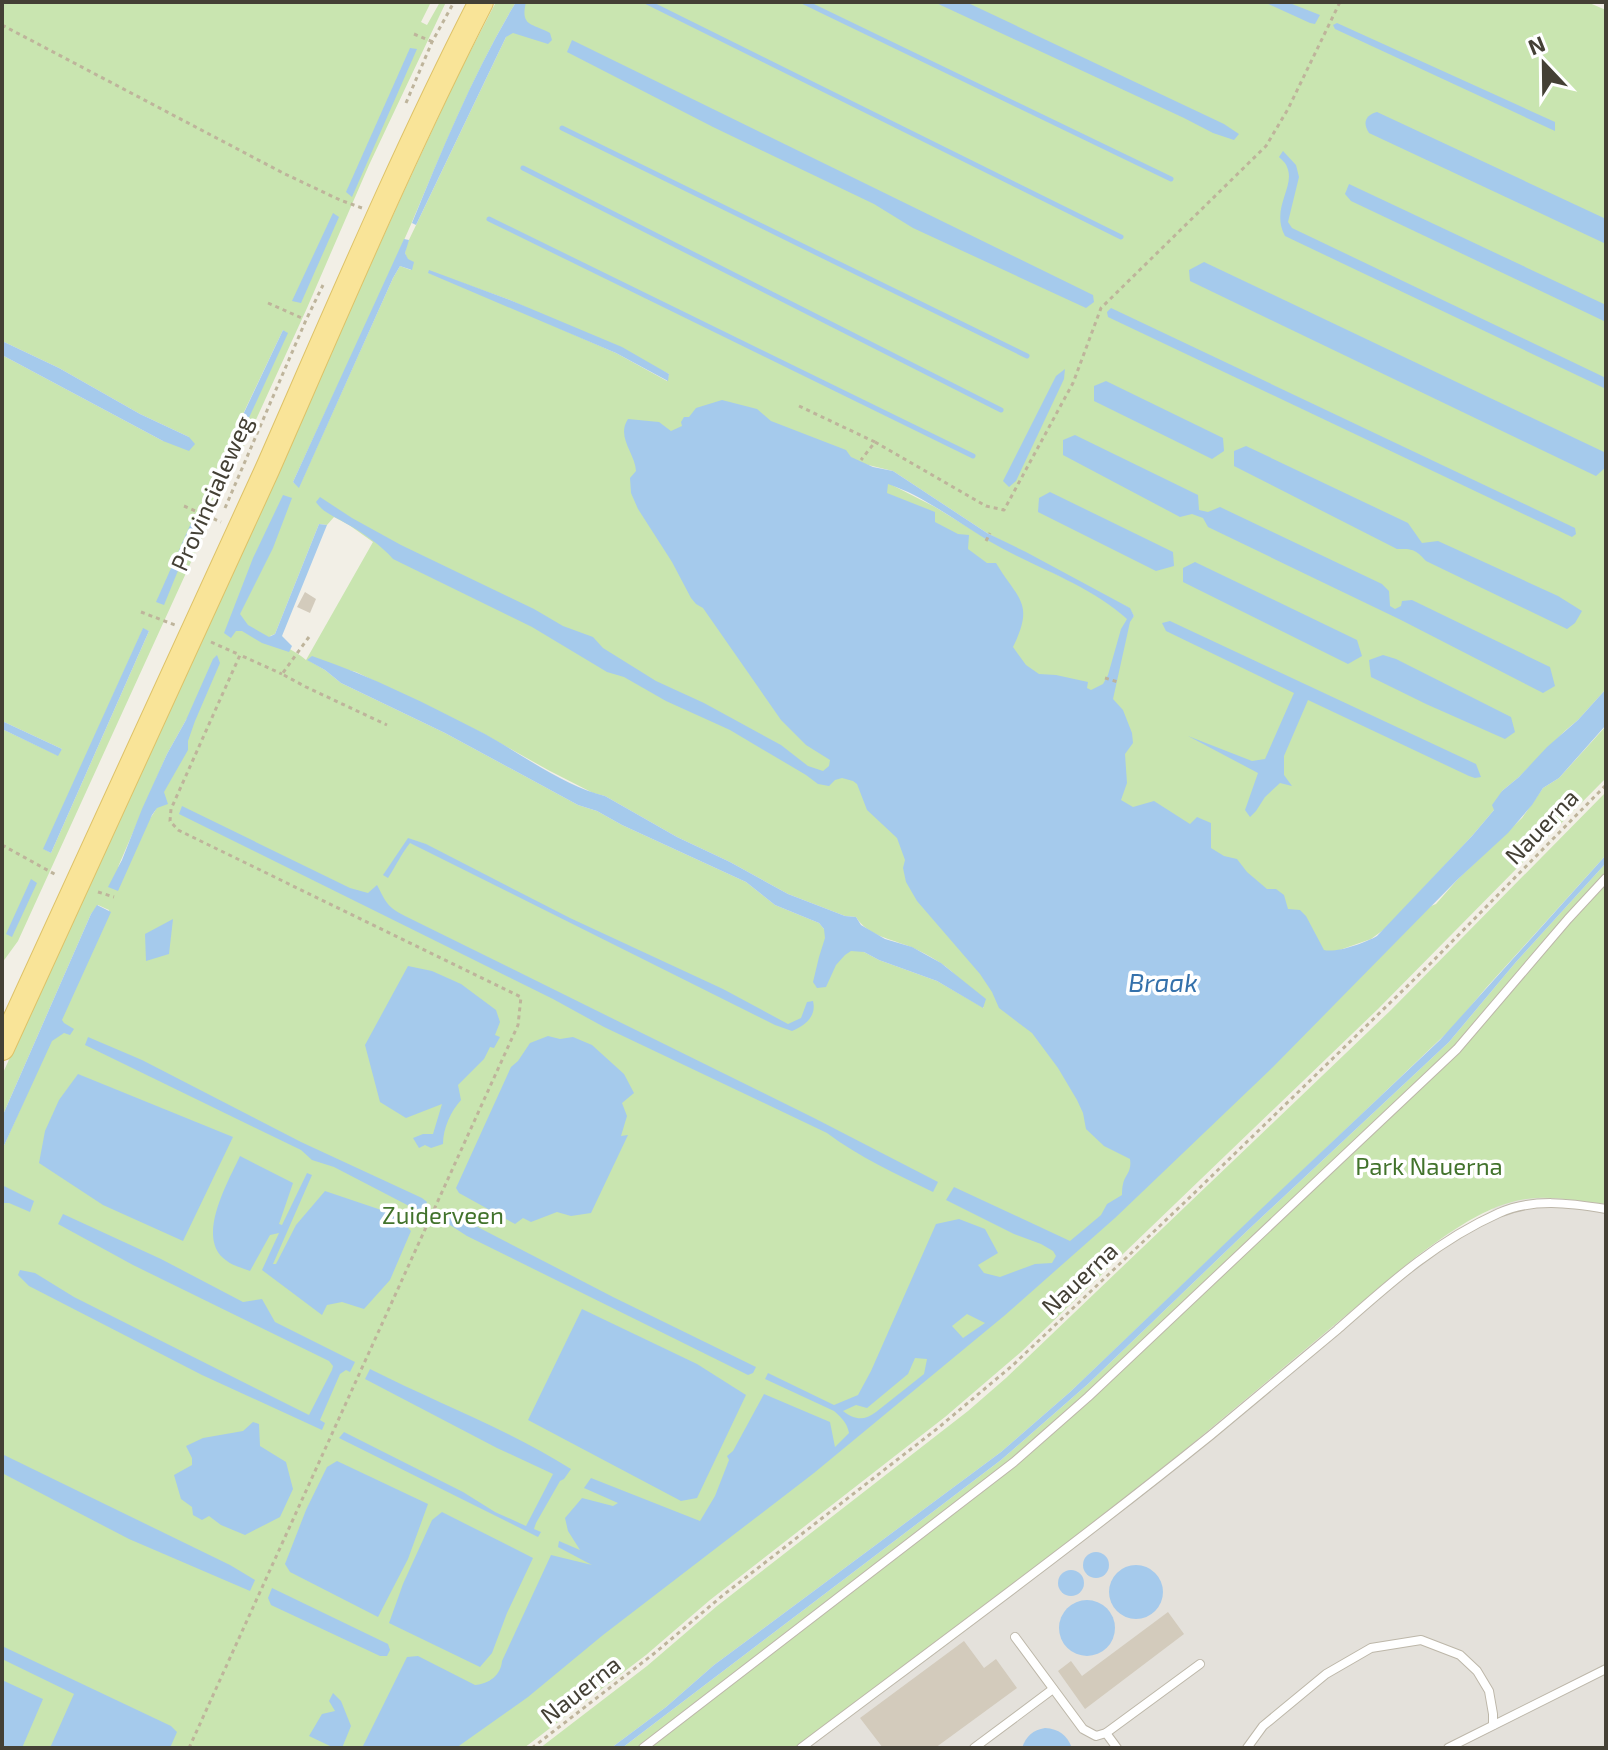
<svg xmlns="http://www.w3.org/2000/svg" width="1608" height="1750" viewBox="0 0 1608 1750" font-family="'Exo 2',sans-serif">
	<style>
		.industrial { fill: #e4e1db }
		.green { fill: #c9e5b0; fill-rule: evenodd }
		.water { fill: #a5caec; fill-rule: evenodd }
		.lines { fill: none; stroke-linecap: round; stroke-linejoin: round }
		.stream { stroke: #a5caec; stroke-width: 5 }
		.building { fill: #d3cbbc }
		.service-casing { stroke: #bdb7a9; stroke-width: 10 }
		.primary-casing { stroke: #ddc268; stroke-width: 26 }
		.path { stroke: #beb49b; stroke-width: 3; stroke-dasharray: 4 4; stroke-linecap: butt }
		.service { stroke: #fff; stroke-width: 8 }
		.primary { stroke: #f9e498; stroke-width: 24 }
		.labels { text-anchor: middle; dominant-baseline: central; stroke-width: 7; stroke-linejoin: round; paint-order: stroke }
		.street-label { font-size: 24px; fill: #444035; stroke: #fff }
		.park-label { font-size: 24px; fill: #42732c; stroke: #fff }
		.water-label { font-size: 26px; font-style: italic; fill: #3471ab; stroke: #fff }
	</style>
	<rect width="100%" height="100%" fill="#f2efe6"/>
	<!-- industrial -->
	<path class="industrial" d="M 1606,1068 L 1606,1748 L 795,1748 L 949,1632 L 1180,1454 L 1417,1256 L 1453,1231 L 1492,1210 Z"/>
	<!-- green -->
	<g class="green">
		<path d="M 2,2 L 431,2 L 421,22 L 427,25 L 440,2 L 446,2 L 369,165 L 307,308 L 18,941 L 2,963 L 2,729 L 57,755 L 62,749 L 2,721 L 2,355 L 163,441 L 189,437 L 140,414 L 59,368 L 2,341 ZM 283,330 L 287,333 L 213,495 L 207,490 ZM 143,629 L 149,631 L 51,853 L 44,849 Z"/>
		<path d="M 496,2 L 516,2 C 474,72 444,147 412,222 C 374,309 333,395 293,482 L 299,487 L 393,278 L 400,266 L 411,270 L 405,253 L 406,246 L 506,37 L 526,2 L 1587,2 L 1606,10 L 1606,689 L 1578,720 L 1566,730 L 1519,777 L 1502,791 L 1494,810 L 1472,836 L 1386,928 L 1371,939 L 1334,952 L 1352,985 L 1360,978 L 1368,964 L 1431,906 L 1436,904 L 1457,880 L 1522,818 L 1543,788 L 1559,778 L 1606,726 L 1606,778 L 1378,1009 L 1021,1352 L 945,1417 L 710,1600 L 646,1655 L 524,1748 L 2,1748 L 2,1192 L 5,1187 L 2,1185 L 2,1150 L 109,910 L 98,905 L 91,914 L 2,1117 L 2,1075 L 405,189 L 458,75 ZM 429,271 L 510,300 L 669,374 L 667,381 L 616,353 ZM 864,464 L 893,471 L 987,533 L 1129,608 L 1134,616 L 1125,625 L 1128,619 L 1098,595 L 992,542 L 935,507 L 888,483 ZM 334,517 L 349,525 L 373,542 L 306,660 C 295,650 281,646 270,636 L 275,634 L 319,524 L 327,525 ZM 308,660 L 356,672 L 484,734 L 548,770 L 593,793 L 605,796 L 677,837 L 730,862 L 788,894 L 845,916 L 856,917 C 868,936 891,939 911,947 C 920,951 930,956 939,962 C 957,973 970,992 984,1008 L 937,981 L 879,960 L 864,952 L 824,929 L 819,923 L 775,905 L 746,882 L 622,825 L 597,811 L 578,805 L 445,733 L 341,683 L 325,670 ZM 205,695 L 155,811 L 118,867 L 167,754 L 186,720 Z"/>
		<path d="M 1606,792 L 1606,855 L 1486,988 L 1453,1027 L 1070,1392 L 1001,1452 L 714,1665 L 666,1707 L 611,1748 L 540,1748 L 647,1666 L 717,1606 L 968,1411 L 1006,1378 L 1391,1010 Z"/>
		<path d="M 1606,863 L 1606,1204 C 1584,1202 1560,1197 1538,1198 C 1493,1199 1452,1231 1417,1256 L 1180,1454 L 1085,1529 L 795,1748 L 622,1748 L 1001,1460 L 1088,1384 L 1248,1230 L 1449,1042 L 1516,962 Z"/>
	</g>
	<!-- water -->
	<g class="water">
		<path d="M 516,2 L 526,2 C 520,27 532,23 550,33 L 552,40 L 548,44 L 513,33 L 506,37 L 416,225 L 412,223 C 443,147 474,72 516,2 Z"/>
		<path d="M 934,2 L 966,2 L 1224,124 L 1239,134 L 1234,140 L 1213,133 L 1184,118 Z"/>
		<path d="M 1264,2 L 1287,2 L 1320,15 L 1315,24 L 1310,23 Z"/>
		<path d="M 1337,23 L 1555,122 L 1555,131 L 1335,29 L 1333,25 Z"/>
		<path d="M 572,40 L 1093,295 L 1094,302 L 1086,308 L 913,228 L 874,204 L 713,127 L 567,52 Z"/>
		<path d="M 410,48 L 417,49 L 352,197 L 346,192 Z"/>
		<path d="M 1377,112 L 1606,219 L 1606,244 L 1369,133 C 1362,122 1366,115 1377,112 Z"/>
		<path d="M 1283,151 L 1296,165 L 1299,177 L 1288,222 L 1292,228 L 1606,378 L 1606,389 L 1285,236 C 1270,208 1296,187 1287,167 C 1286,163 1282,160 1279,157 Z"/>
		<path d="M 1349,184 L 1606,305 L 1606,322 L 1351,201 L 1345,194 Z"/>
		<path d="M 333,213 L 339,217 L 301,303 L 292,301 Z"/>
		<path d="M 404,239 L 409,240 L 405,253 L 408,259 L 414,262 L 412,270 L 400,266 L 393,278 L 299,488 L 293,482 Z"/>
		<path d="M 1204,262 L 1604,452 L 1606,467 L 1596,476 L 1190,281 L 1189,270 Z"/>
		<path d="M 429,270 L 510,300 L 622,347 L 669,374 L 668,381 L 616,353 L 428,273 Z"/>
		<path d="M 1111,308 L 1575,528 L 1576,534 L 1572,537 L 1108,317 L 1107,312 Z"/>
		<path d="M 283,330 L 288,333 L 213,496 L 207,491 Z"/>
		<path d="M 2,341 L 59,368 L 140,414 L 189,437 L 195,444 L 189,451 L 163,441 L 2,355 Z"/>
		<path d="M 1065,369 L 1064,379 L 1016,481 L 1009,487 L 1003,481 L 1056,376 Z"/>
		<path d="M 1106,381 L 1223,438 L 1224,451 L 1212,459 L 1094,401 L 1094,386 Z"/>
		<path d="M 722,400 L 757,409 L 771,421 L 846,450 L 851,457 L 873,467 L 893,471 L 987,533 L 1026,552 L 1130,608 L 1134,616 L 1130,622 L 1113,699 L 1123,710 L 1132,733 L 1133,743 L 1125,754 L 1127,783 L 1121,800 L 1133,807 L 1154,801 L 1190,824 L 1197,817 L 1211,823 L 1211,848 L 1224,856 L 1237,859 L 1247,872 L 1267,889 L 1276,889 L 1284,895 L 1288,909 L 1300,910 L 1306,916 L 1324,950 C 1337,953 1365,943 1377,936 L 1472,836 L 1494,810 L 1492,805 L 1502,791 L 1519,777 L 1547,747 L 1578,720 L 1606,689 L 1606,725 L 1559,778 L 1543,788 L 1532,805 L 1508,833 L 1457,880 L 1273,1067 L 1115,1218 L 1004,1316 L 814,1473 L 603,1635 L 528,1697 L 456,1748 L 362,1748 L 407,1657 L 418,1656 L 475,1685 C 489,1684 501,1675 502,1661 L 551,1555 L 592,1565 L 558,1547 L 559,1541 L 580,1550 L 568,1531 L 565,1518 L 582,1498 L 613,1506 L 618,1503 L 584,1488 L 591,1478 L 700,1521 L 715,1496 L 729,1460 L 727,1456 L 733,1451 L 764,1394 L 830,1422 L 835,1447 L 849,1433 C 847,1423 842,1418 834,1411 L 765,1379 L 768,1373 L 834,1405 L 858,1395 L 871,1371 L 936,1224 L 959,1219 L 985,1229 L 998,1253 L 978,1265 L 984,1273 L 1000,1277 L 1035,1264 L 1052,1263 L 1056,1256 L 1053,1251 L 1041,1244 L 1014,1234 L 946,1200 L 954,1187 L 1070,1241 L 1101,1215 L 1107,1204 L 1122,1195 C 1122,1192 1122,1188 1123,1184 C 1125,1174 1132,1173 1130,1159 L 1104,1146 L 1086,1129 L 1083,1113 L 1077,1100 L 1058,1068 L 1032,1033 L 999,1008 L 992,992 L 980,974 L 917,901 L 906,882 L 903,868 L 905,860 L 897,838 L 867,810 L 857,784 L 853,781 L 842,778 L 835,780 L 829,786 L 818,784 L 806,775 L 730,730 L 666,701 L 624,677 L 607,672 L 532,627 L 393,559 C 382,546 362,532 347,524 C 336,517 323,513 316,502 L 320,497 L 352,518 L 401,545 L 534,609 L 563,626 L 593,637 L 603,648 L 656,681 L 704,703 L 781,745 L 808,766 L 823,771 L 829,766 L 830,760 L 806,745 L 781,720 L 703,608 L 696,604 L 691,598 L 672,562 L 638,509 L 631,493 L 630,478 L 636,471 C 635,453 616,437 628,419 L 659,422 L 671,431 L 682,426 L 681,422 L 684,417 L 689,417 L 696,408 ZM 888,484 C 924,496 957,522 989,541 C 1035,568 1087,583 1127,619 L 1121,629 L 1108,675 L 1103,684 L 1091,690 L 1087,688 L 1088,682 L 1056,675 L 1039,674 L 1026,665 L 1013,647 C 1035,602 1018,600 996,563 L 987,563 L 968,549 L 969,535 L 958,534 L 935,522 L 935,512 L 887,493 ZM 967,1314 L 985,1323 L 963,1338 L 952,1326 ZM 915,1358 L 927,1359 L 924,1374 L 876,1412 C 864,1421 855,1420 843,1411 L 856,1405 L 867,1408 L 908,1374 Z"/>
		<path d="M 1075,435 L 1198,495 L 1199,510 L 1208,512 L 1220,507 L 1382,584 L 1389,591 L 1390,606 L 1395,609 L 1401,606 L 1402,601 L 1412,600 L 1550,667 L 1555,686 L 1543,693 L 1401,620 L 1208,527 L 1203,518 L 1192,514 L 1180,517 L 1063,455 L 1063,440 Z"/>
		<path d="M 1246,446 L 1408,523 L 1422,543 L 1438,541 L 1558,596 L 1582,611 L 1575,623 L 1567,629 L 1426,561 C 1415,549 1413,549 1397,549 L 1234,466 L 1234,451 Z"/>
		<path d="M 1050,492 L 1173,552 L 1174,566 L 1156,571 L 1038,512 L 1039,498 Z"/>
		<path d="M 283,495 L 292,498 L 273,548 L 240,614 L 248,625 L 269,637 L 275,634 L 319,524 L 327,525 L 282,636 L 292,646 L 289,652 L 262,643 L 242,631 L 236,631 L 231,638 L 224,633 L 253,558 Z"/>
		<path d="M 192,521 L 197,524 L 164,605 L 156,602 Z"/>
		<path d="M 1195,562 L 1357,640 L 1362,656 L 1348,664 L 1183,582 L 1183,568 Z"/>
		<path d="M 1170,621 L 1476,764 L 1481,777 L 1475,778 L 1469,776 L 1308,700 L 1284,756 L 1284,775 L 1292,786 L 1280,783 L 1265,797 L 1256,811 L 1250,817 L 1245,810 L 1258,773 L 1188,736 L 1252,761 L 1265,759 L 1294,693 L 1166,631 L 1162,623 Z"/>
		<path d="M 143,628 L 149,631 L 51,853 L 43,849 Z"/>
		<path d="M 217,655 L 220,663 L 195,721 L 188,741 L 188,750 L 164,792 L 168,804 L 157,808 L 152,815 L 118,891 L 108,887 L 122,860 L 142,809 L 167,754 L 186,720 L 213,659 Z"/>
		<path d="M 1383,655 L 1396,659 L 1511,717 L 1515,732 L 1505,739 L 1426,704 L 1371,677 L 1369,660 Z"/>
		<path d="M 312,656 C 371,676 429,705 485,734 C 521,754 566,787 605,796 L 677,837 L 730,862 L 788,894 L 845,916 L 856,917 L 861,925 L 885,939 L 912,947 L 941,963 L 986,999 L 983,1008 L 937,981 L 879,960 L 864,952 L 851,951 L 845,955 L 836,965 L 826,987 L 817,988 L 813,982 L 819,957 L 825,938 L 824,929 L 819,923 L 775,905 L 746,882 L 622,825 L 597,811 L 578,805 L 445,733 L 341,683 L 325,670 L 307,660 Z"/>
		<path d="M 2,721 L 62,749 L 58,756 L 2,729 Z"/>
		<path d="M 182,806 L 350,888 L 368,893 L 377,885 C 386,902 387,907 405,916 L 814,1118 L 938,1182 L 933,1192 C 896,1174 859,1157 827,1133 L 604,1027 L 553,999 L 179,814 Z"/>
		<path d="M 408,838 L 426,844 L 570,918 L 723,989 L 788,1024 L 801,1018 L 807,1002 L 813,1001 C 817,1017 804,1026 792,1031 L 775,1025 L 410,843 C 401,854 396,866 388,878 L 383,875 Z"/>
		<path d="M 1606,855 L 1606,863 L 1516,962 L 1449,1042 L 1248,1230 L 1088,1384 L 1001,1460 L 622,1748 L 611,1748 L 666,1707 L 714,1665 L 1001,1452 L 1070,1392 L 1260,1210 L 1440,1040 Z"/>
		<path d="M 31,879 L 37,883 L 12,937 L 6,934 Z"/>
		<path d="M 97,905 L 111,912 L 62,1020 L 64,1023 L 74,1029 L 70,1035 L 64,1033 L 52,1041 L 2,1150 L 2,1117 L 91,914 Z"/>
		<path d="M 173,919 L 169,954 L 146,961 L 145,934 Z"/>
		<path d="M 408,966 L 432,971 L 461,984 L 496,1010 L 500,1022 L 495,1035 L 500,1037 L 494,1048 L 490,1047 L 484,1059 L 458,1085 L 461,1100 C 451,1111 443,1128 443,1144 L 431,1148 L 425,1145 L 419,1148 L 413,1138 L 423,1134 L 433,1134 L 442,1104 L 406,1118 L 380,1102 L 365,1045 Z"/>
		<path d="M 548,1036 L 560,1039 L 573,1037 L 592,1045 L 624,1074 L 634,1093 L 622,1103 L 627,1116 L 621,1136 L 628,1135 L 591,1213 L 571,1216 L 557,1212 L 531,1222 L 523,1218 L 515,1224 L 459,1193 L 456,1188 L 511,1067 L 518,1061 L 530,1043 Z"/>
		<path d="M 88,1037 L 142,1060 L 301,1142 L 422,1198 L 427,1202 L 423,1211 L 411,1207 L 334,1167 L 312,1160 L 301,1150 L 85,1045 Z"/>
		<path d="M 78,1074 L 233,1137 L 183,1241 L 103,1205 L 39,1163 L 45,1131 L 59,1100 Z"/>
		<path d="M 240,1156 L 293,1183 L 279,1224 L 282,1225 L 307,1173 L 312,1175 L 273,1264 L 276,1264 L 296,1225 L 325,1191 L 396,1215 L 411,1231 L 390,1280 L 364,1309 L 342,1302 L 327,1305 L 322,1315 L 262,1270 L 279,1233 L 270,1235 L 250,1271 C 243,1268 233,1266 227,1261 C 194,1240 228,1182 240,1156 Z"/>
		<path d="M 2,1185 L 34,1201 L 30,1212 L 9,1203 L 2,1203 Z"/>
		<path d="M 445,1210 L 613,1297 L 756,1367 L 753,1373 L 748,1375 L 467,1236 L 439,1218 Z"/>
		<path d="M 63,1214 L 161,1259 L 243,1302 L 262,1299 L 275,1322 L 355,1362 L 350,1372 L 346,1370 L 340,1374 L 320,1420 L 325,1423 L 322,1430 L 202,1375 L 29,1286 L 18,1275 L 20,1270 L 35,1273 L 74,1297 L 309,1415 L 332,1370 L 333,1366 L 329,1361 L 133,1265 L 58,1224 Z"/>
		<path d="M 582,1309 L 697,1364 L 746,1395 L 697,1498 L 681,1501 L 528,1420 Z"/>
		<path d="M 370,1369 C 437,1403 508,1429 571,1469 L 564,1479 L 560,1481 L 536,1523 L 534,1529 L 541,1532 L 538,1537 L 339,1438 L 344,1432 L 463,1492 L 495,1512 L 526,1526 L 553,1474 L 497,1448 L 365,1379 Z"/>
		<path d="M 253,1422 L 259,1424 L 260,1446 L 286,1462 L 293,1489 L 280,1517 L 245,1535 L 221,1525 L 209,1516 L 202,1520 L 193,1515 L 192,1507 L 181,1499 L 174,1475 L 192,1465 L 192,1458 L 186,1446 L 203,1438 L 243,1431 Z"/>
		<path d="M 2,1454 L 230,1565 L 255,1580 L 250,1591 L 129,1539 L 2,1473 Z"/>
		<path d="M 337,1461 L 428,1504 L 408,1559 L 378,1617 L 290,1572 L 285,1564 L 306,1510 L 327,1467 Z"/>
		<path d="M 442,1512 L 533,1558 L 507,1613 L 492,1653 L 480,1667 L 389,1623 L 403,1584 L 432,1520 Z"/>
		<circle cx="1096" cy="1565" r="13"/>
		<circle cx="1136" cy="1592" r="27"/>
		<circle cx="1071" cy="1583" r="13"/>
		<path d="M 272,1588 L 388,1644 L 390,1650 L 387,1656 L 380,1656 L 271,1605 L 268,1598 Z"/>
		<circle cx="1087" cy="1628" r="28"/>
		<path d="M 2,1646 L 171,1726 L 177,1732 L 170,1748 L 50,1748 L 74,1694 L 2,1659 Z"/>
		<path d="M 2,1680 L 43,1699 L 22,1748 L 2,1748 Z"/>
		<path d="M 333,1693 L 341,1701 L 351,1726 L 342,1748 L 330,1748 L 330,1746 L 309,1736 L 322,1714 L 335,1711 L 329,1701 Z"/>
		<path d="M 1045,1728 C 1059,1729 1067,1735 1072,1748 L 1022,1748 C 1026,1736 1033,1730 1045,1728 Z"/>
	</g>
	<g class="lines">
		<!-- stream -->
		<g class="stream">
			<path d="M 647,2 L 1121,237"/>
			<path d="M 804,2 L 1171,179"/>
			<path d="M 562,128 L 1027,356"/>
			<path d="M 523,168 L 1001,410"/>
			<path d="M 489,219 L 973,456"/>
		</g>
	</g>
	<!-- building -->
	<g class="building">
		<path d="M 305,592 L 316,599 L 310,613 L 297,607 Z"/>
		<path d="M 1168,1612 L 1184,1634 L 1085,1709 L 1058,1671 L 1071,1661 L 1082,1676 Z"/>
		<path d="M 964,1641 L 984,1668 L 996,1659 L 1017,1688 L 935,1748 L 883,1748 L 860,1718 Z"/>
	</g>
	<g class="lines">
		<!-- service casing -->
		<g class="service-casing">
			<g id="service">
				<path d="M 1015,1637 L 1083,1729 L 1096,1736 L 1106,1733 L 1200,1664"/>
				<path d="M 1106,1733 L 1117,1748"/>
				<path d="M 643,1748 L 1014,1462 L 1088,1397 L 1457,1049 L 1568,919 L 1606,878"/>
				<path d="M 801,1748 C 938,1645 1077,1543 1211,1435 C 1253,1400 1295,1365 1337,1330 C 1388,1285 1436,1241 1499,1213 C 1533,1198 1570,1203 1606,1209"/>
				<path d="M 974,1748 L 1053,1689"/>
				<path d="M 1247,1748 L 1263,1726 L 1326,1674 L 1371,1648 L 1421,1640 L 1460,1655 L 1477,1671 L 1489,1691 L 1493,1714 L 1493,1725"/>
				<path d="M 1448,1748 L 1606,1669"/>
			</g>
		</g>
		<!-- primary casing -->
		<g class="primary-casing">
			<path id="primary" d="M 2,1048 C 90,855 180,663 267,470 C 336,313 403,154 481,2"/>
		</g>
		<!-- path -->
		<g class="path">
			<path d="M 2,25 L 283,173 L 340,200 L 362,208"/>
			<path d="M 414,34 L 433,42"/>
			<path d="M 406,103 L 432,42 L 454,2"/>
			<path d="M 268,303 L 304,319"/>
			<path d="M 799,406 L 875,442 L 861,460"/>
			<path d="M 875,442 L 986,506 L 1004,510 L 1073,383 L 1101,308 L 1266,146 L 1288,109 L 1340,2"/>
			<path d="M 184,506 L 221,522"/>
			<path d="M 225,508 L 306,320 L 323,285"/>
			<path d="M 986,541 L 990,533"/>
			<path d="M 141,612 L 175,625"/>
			<path d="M 309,637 L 282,674 L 306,687 L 387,725"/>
			<path d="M 211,642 L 240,655"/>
			<path d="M 1105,678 L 1118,682"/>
			<path d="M 2,845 L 58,876"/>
			<path d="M 98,892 L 114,897"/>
			<path d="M 189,1748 L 518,1025 L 521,997 L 178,830 L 170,821 L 171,809 L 240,655 L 282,674"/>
			<path d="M 532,1748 L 656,1652 L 722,1596 L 938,1428 L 1013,1365 L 1185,1202 L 1429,965 L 1606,785"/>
		</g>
		<!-- service -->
		<use href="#service" class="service"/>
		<!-- primary -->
		<use href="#primary" class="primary"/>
	</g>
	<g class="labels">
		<!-- street labels -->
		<g class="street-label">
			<text transform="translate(211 493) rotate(-66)">Provincialeweg</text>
			<text transform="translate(1541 826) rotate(-46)">Nauerna</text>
			<text transform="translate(1079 1278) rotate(-43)">Nauerna</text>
			<text transform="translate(580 1689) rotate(-38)">Nauerna</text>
		</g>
		<!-- park labels -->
		<g class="park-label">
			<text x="1429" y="1165">Park Nauerna</text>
			<text x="443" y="1214">Zuiderveen</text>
		</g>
		<!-- water labels -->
		<g class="water-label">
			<text x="1163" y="981">Braak</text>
		</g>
	</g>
	<!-- border -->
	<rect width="1608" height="1750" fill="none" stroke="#444035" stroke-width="8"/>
	<!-- north arrow -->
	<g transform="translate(1544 64) rotate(338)" stroke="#ffffff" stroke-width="6" paint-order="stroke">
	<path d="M0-6L14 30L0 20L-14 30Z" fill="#444035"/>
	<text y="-12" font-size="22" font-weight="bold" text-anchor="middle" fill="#444035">N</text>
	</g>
</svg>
